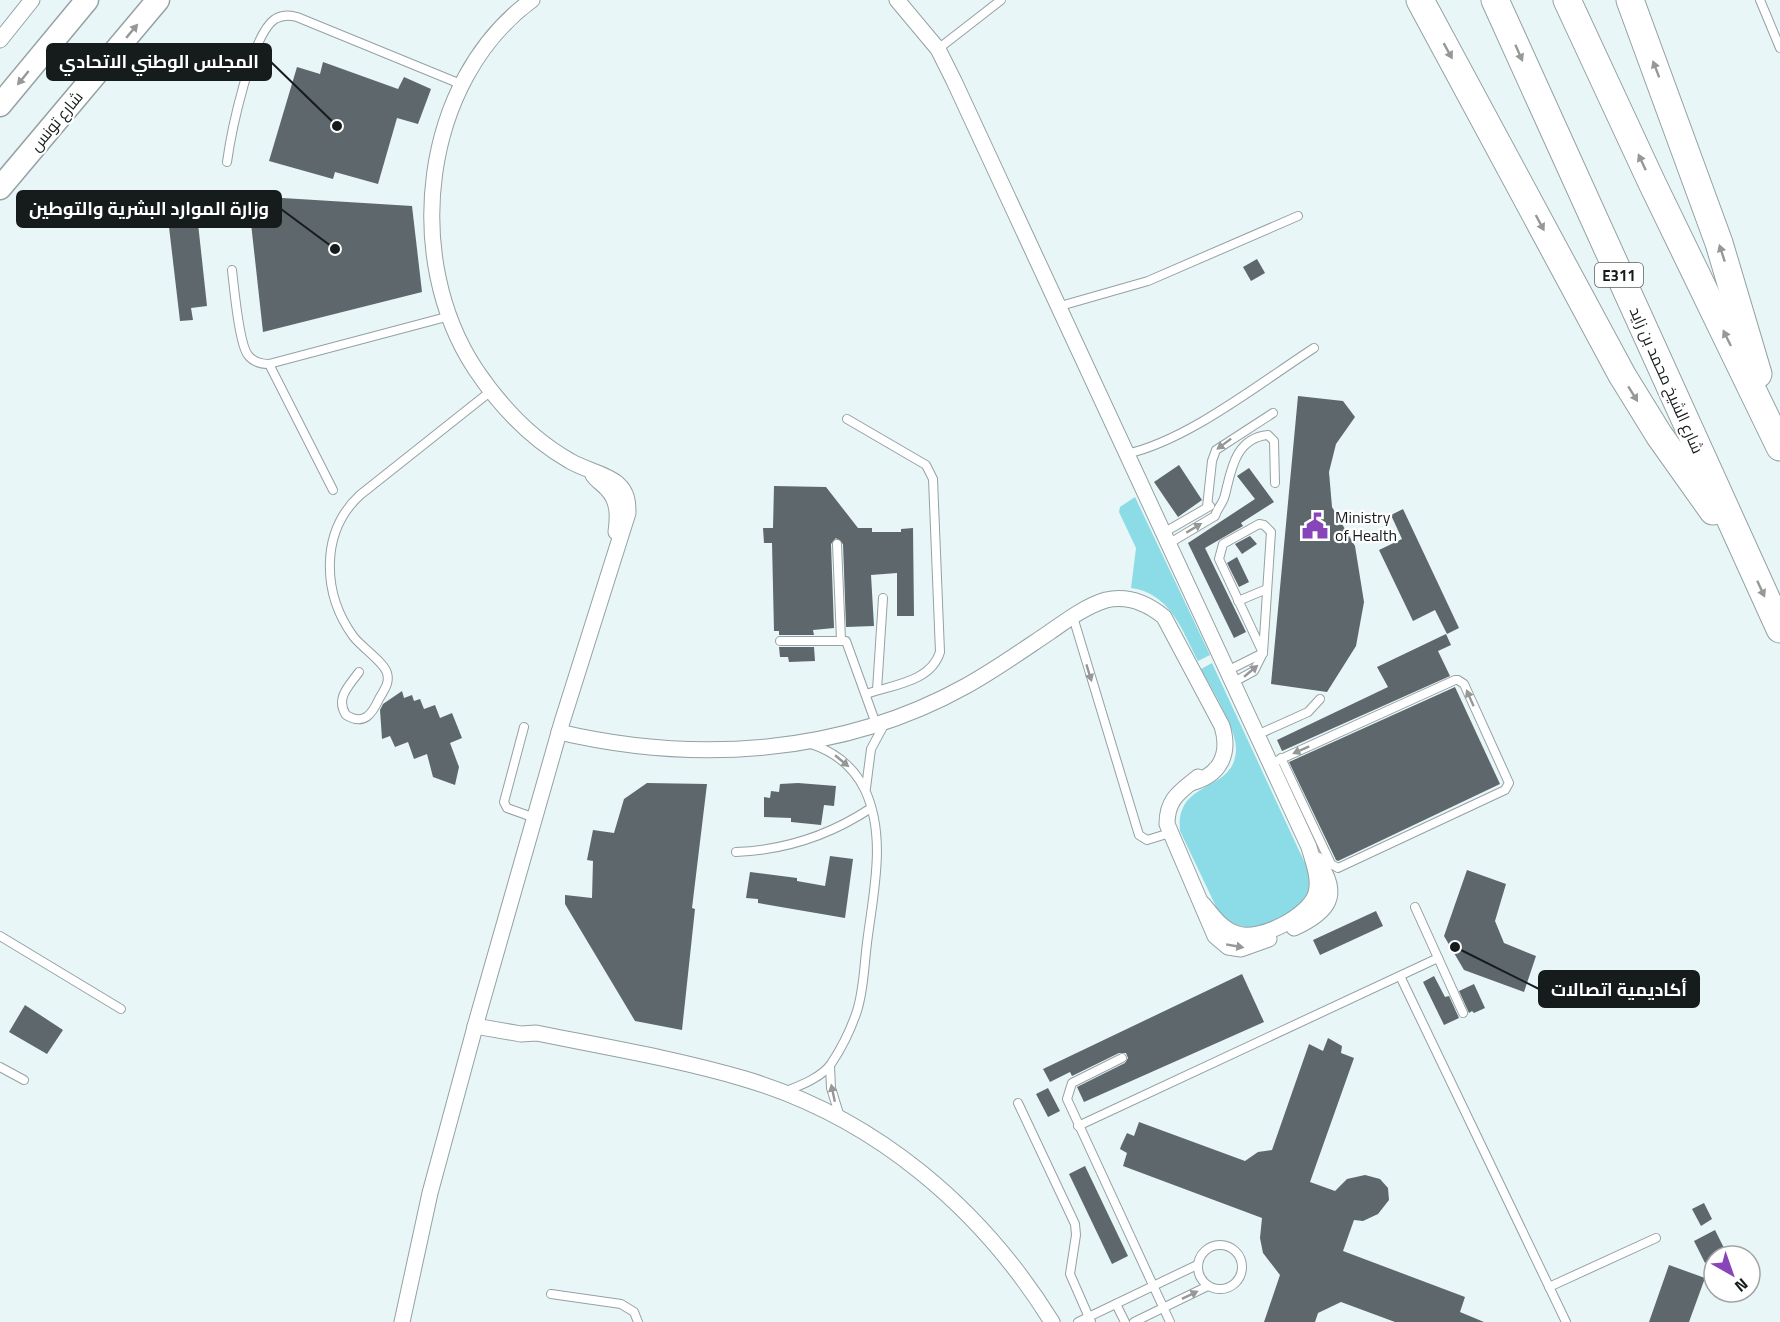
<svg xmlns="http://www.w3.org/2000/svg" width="1780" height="1322" viewBox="0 0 1780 1322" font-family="'Titillium Web',Cairo,sans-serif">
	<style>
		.green { fill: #8bdce7 }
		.building { fill: #5d676c }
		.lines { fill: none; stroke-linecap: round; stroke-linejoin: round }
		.service-casing { stroke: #95a1a3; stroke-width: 10 }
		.minor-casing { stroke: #95a1a3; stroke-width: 17 }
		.primary-casing { stroke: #95a1a3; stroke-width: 25 }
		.motorway-casing { stroke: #95a1a3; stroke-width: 29 }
		.service { stroke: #fff; stroke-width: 8 }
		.minor { stroke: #fff; stroke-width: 15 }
		.primary { stroke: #fff; stroke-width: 22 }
		.motorway { stroke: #fff; stroke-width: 27 }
		.oneway { fill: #969898 }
		.labels { text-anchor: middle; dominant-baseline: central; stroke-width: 4.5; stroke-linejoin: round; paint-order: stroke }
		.shield { fill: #fff; stroke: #5c5f5f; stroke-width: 1.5 }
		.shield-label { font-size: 15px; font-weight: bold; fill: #161b1b }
		.street-label { font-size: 16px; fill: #161b1b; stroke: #fff }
		.poi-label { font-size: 16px; fill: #161b1b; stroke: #fff; text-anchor: start }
		.leader { fill: none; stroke: #161b1b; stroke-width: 2 }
		.callout-dot { fill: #161b1b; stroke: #fff; stroke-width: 2 }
		.callout { fill: #161b1b; stroke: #161b1b; stroke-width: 2 }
		.callout-label { font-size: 18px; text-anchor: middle; font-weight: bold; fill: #fff }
	</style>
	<rect width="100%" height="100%" fill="#e8f6f8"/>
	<!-- green -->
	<g class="green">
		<path d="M 1135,497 L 1210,655 L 1198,661 C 1182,630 1170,593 1131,588 L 1136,548 L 1119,512 L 1120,507 Z"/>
		<path d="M 1212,663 L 1310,874 L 1308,897 C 1282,922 1253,941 1220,915 L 1180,831 C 1175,778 1234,794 1236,750 C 1237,729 1211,688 1201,669 Z"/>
	</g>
	<!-- building -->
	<g class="building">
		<path d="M 323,62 L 398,89 L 404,77 L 431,89 L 418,124 L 397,118 L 378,184 L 335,172 L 333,179 L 269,161 L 297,67 L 320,74 Z"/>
		<path d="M 248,196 L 412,206 L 422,292 L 263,332 Z"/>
		<path d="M 172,204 L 196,205 L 207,306 L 191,308 L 193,320 L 180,321 L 169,227 Z"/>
		<path d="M 1257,259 L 1265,273 L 1251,281 L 1243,267 Z"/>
		<path d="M 1298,396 L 1343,401 L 1355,417 L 1336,444 L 1329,472 L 1332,507 L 1355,546 L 1364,602 L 1356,646 L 1327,692 L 1271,684 Z"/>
		<path d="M 1179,465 L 1202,500 L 1178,517 L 1154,482 Z"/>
		<path d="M 1249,468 L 1274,502 L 1241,523 L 1243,526 L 1205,548 L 1246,632 L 1234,638 L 1188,543 L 1255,499 L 1237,476 Z"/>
		<path d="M 774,486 L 826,487 L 858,528 L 872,528 L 872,532 L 901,532 L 901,529 L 913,528 L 914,616 L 897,616 L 897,573 L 871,575 L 874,626 L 846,627 L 843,544 L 836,538 L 831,544 L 834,628 L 813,630 L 814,635 L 779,635 L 779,631 L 774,631 L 772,543 L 764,543 L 763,528 L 773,528 Z"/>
		<path d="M 1403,509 L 1459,628 L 1447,634 L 1435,610 L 1413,621 L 1379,550 L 1402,539 L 1391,515 Z"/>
		<path d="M 1250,536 L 1257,544 L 1242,554 L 1235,544 Z"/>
		<path d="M 1237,557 L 1249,582 L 1239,587 L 1227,563 Z"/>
		<path d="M 1446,634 L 1451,645 L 1438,651 L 1450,676 L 1282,751 L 1277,740 L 1388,687 L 1377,667 Z"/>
		<path d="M 779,647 L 814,647 L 815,661 L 789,662 L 788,657 L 780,657 Z"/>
		<path d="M 1455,687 L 1500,784 L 1338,861 L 1336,860 L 1289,762 Z"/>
		<path d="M 402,691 L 404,698 L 412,695 L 414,701 L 420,699 L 424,709 L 435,705 L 440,718 L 452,713 L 462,738 L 450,743 L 459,767 L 455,785 L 433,777 L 427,754 L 414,759 L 408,742 L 395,747 L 390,736 L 382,739 L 380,710 L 383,704 Z"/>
		<path d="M 647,783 L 707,784 L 692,908 L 695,909 L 682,1030 L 635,1021 L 565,904 L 565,895 L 592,898 L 593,861 L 587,860 L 593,830 L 614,833 L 624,799 Z"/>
		<path d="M 798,783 L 836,786 L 834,806 L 824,805 L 821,825 L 791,822 L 791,818 L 764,817 L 764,797 L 770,798 L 771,791 L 779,792 L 780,784 Z"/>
		<path d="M 830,856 L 853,859 L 845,918 L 758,903 L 758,899 L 746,898 L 750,872 L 797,878 L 797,881 L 825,886 Z"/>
		<path d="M 1467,870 L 1506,884 L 1495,921 L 1504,943 L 1536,956 L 1524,992 L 1464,970 L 1444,936 Z"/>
		<path d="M 1376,911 L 1383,926 L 1320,955 L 1313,940 Z"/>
		<path d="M 1242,974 L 1264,1022 L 1084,1102 L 1077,1087 L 1125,1063 L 1128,1058 L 1126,1053 L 1119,1053 L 1072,1076 L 1070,1072 L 1050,1082 L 1043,1069 Z"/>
		<path d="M 1434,976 L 1445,997 L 1449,996 L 1459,1018 L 1444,1025 L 1423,982 Z"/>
		<path d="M 1474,984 L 1485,1008 L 1474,1013 L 1472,1011 L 1469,1013 L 1459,991 Z"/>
		<path d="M 25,1005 L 63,1030 L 47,1054 L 9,1032 Z"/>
		<path d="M 1328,1038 L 1342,1046 L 1341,1053 L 1354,1058 L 1310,1182 L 1335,1191 L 1347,1179 L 1365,1175 L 1380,1179 L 1388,1188 L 1389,1200 L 1378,1214 L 1363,1221 L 1354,1220 L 1343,1251 L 1465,1297 L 1460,1312 L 1484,1322 L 1395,1322 L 1341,1302 L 1318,1313 L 1315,1322 L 1264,1322 L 1280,1275 L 1263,1253 L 1260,1238 L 1262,1218 L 1123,1166 L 1127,1153 L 1120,1149 L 1121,1146 L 1127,1133 L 1134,1136 L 1139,1122 L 1245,1161 L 1258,1152 L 1272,1150 L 1309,1044 L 1323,1051 Z"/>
		<path d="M 1048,1088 L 1060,1111 L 1048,1117 L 1036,1094 Z"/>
		<path d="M 1085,1166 L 1128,1256 L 1112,1264 L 1069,1174 Z"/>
		<path d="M 1704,1203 L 1712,1219 L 1701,1226 L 1692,1209 Z"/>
		<path d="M 1715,1230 L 1726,1252 L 1714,1256 L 1705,1263 L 1694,1241 Z"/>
		<path d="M 1669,1265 L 1705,1278 L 1689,1322 L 1649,1322 Z"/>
	</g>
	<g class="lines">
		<!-- service casing -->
		<g class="service-casing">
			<g id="service">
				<path d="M 1760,0 L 1780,48"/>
				<path d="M 938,49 L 1001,0"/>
				<path d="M 227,162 C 231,133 251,35 275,19 C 282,15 290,15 297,17 L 463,85"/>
				<path d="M 232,270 C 234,287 239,344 248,355 C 253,362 261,364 269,364 L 450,316"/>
				<path d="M 1057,307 L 1148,281 L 1298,216"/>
				<path d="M 269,364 L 333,490"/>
				<path d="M 847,419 L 926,465 L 933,479 L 940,652 C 931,682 892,685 866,694"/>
				<path d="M 1126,454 C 1187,441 1260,383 1314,348"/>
				<path d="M 1207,507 L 1212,461 L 1216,450 L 1273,413"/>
				<path d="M 1259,524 L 1264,525 L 1271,532 L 1263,653 L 1219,559 L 1223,544 Z"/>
				<path d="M 1163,533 L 1210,506"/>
				<path d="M 837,544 L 841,640"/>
				<path d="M 1168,544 L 1215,516 C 1217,508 1223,504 1225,495 C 1231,471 1235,438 1268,435 L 1274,441 L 1275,483"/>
				<path d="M 1238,601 L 1267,589"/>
				<path d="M 1073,617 L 1139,835 L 1147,840 L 1170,833"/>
				<path d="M 780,641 L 846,641 L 876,724"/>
				<path d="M 1227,671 L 1263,653"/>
				<path d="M 359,672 C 349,686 335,698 346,715 C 364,726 372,714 379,699 C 384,690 390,683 387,673 C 384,662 361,647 353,636 C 322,593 320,532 360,495 L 491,391"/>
				<path d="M 1232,683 L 1254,671 L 1263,653"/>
				<path d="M 877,690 L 883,598"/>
				<path d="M 524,727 L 504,802 L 507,808 L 535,818"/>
				<path d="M 1257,735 L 1308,712 L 1320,699"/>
				<path d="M 1270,764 L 1455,680 L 1458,680 L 1464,684 L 1509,783 L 1505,790 L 1338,868 L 1331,864 L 1281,758"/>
				<path d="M 866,788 L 871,749 L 885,723"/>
				<path d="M 736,852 C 786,850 829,836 871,808"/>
				<path d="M 1415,907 L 1463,1013"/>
				<path d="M 0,936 L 121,1009"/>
				<path d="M 1400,976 L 1566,1322"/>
				<path d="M 1122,1058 L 1072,1083 L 1067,1099 L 1170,1322"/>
				<path d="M 830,1066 L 831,1088 L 840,1117"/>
				<path d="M 0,1067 L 24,1080"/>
				<path d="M 784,1092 C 799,1086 821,1078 831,1064 C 841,1049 851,1029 857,1011 C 864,989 864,966 867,943 C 873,894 887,837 865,790 C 854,767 835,752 811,744"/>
				<path d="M 1018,1103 L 1075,1224 L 1076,1235 L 1070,1274 L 1091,1322"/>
				<path d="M 1078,1126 L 1438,958"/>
				<circle cx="1220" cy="1267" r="22"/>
				<path d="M 1549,1287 L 1656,1238"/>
				<path d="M 551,1294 L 621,1304 L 634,1312 L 638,1322"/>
				<path d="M 1116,1304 L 1125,1322"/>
				<path d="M 1078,1322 L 1197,1265"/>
				<path d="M 1134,1322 L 1208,1286"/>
			</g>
		</g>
		<!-- minor casing -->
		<g class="minor-casing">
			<g id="minor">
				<path d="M 897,0 L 938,49 L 954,81 L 1309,847 C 1313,862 1320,878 1316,893 C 1310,916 1260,941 1238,934 C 1222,930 1213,916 1203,904"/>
				<path d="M 0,40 L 32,0"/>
				<path d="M 593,475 C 597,481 603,484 607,489 C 619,501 618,517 616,532"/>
				<path d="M 559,732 C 695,764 842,755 966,686 C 995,670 1023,650 1050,632 C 1067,620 1086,606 1106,600 C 1128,595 1147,603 1164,617 L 1222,726 C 1231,755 1219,776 1191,783"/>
				<path d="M 1198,777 C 1181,791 1167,798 1167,824 L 1215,936 L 1228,947 L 1241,949 L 1269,939"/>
				<path d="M 1294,928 C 1329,912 1342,895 1317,860"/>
				<path d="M 475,1026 L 521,1034 L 536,1033 C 606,1047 677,1059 745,1079 C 876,1118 981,1208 1052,1322"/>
				<path d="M 402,1322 L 430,1193 L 478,1016 L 562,722 L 628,513 C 628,502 627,492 618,484 C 609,475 583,469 570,461 C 531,439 501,407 476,370 C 402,259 421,81 532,0"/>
			</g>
		</g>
		<!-- primary casing -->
		<g class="primary-casing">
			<g id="primary">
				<path d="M 0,105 L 87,0"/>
				<path d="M 0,188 L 158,0"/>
			</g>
		</g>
		<!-- motorway casing -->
		<g class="motorway-casing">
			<g id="motorway">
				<path d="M 1420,0 L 1622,375 L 1659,435 L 1713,511"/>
				<path d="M 1495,0 L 1780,629"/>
				<path d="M 1567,0 L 1652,183 L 1780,447"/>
				<path d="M 1630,0 L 1719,243 L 1758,374"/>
			</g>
		</g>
		<!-- service -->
		<use href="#service" class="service"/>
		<!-- minor -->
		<use href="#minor" class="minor"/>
		<!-- primary -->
		<use href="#primary" class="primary"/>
		<!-- motorway -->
		<use href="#motorway" class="motorway"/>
	</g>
	<!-- one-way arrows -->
	<defs><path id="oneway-solid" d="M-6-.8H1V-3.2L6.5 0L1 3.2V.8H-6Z" transform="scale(1.5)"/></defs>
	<g class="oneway">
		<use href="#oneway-solid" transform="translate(132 31) rotate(-50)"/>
		<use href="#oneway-solid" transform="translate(1448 51) rotate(61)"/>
		<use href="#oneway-solid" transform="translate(1519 53) rotate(66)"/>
		<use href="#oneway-solid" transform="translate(1656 69) rotate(-111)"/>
		<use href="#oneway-solid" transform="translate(23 78) rotate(129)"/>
		<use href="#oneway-solid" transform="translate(1642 162) rotate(-115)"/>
		<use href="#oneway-solid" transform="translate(1540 223) rotate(62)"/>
		<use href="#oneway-solid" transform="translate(1722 253) rotate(-108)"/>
		<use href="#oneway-solid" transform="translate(1727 338) rotate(-116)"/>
		<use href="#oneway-solid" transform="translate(1633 394) rotate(58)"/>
		<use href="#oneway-solid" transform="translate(1224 444) rotate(143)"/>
		<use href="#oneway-solid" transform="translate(1194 528) rotate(-31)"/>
		<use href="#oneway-solid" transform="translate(1761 589) rotate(65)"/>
		<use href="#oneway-solid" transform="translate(1251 671) rotate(-40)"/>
		<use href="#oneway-solid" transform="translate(1089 673) rotate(73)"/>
		<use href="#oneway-solid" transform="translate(1470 698) rotate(-114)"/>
		<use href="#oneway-solid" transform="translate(1301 750) rotate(156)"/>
		<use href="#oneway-solid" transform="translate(842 761) rotate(40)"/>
		<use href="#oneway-solid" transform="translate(1235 946) rotate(10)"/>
		<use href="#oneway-solid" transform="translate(833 1093) rotate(-102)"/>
		<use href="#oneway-solid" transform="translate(1190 1295) rotate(-26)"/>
	</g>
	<!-- icons -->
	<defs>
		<g id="civic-bare" transform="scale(2.07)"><path d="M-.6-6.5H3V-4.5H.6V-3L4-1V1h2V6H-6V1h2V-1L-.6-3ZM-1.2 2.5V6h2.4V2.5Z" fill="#8845b9" stroke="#fff" stroke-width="2.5" paint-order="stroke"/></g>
	</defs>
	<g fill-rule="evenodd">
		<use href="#civic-bare" x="1315" y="526"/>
	</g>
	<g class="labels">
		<!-- shield labels -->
		<rect class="shield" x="1595" y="263" width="48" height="24" rx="4.5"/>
		<g class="shield-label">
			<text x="1619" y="275">E311</text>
		</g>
		<!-- street labels -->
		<g class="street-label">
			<text transform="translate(56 121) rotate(-50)">شارع تونس</text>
			<text transform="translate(1667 380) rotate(66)">شارع الشيخ محمد بن زايد</text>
		</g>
		<!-- poi labels -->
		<g class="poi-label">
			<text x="1335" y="517">Ministry<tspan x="1335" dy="18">of Health</tspan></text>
		</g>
	</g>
	<!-- callouts -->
	<path class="leader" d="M337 126L271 62M335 249L281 209M1455 947L1539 989"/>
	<g class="callout-dot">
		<circle cx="337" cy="126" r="6"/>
		<circle cx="335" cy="249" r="6"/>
		<circle cx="1455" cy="947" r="6"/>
	</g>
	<g class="callout">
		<rect x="47" y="44" width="224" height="36" rx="6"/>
		<rect x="17" y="191" width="264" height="36" rx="6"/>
		<rect x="1539" y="971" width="160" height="36" rx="6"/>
	</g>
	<g class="callout-label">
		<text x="159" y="68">المجلس الوطني الاتحادي</text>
		<text x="149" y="215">وزارة الموارد البشرية والتوطين</text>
		<text x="1619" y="996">أكاديمية اتصالات</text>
	</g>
	<!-- north arrow -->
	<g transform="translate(1732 1274) rotate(140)"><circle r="28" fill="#ffffff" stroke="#a2a4a4" stroke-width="1.5"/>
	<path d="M0-4.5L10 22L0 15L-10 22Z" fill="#8845b9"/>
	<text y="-9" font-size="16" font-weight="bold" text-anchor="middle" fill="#161b1b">N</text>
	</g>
</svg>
